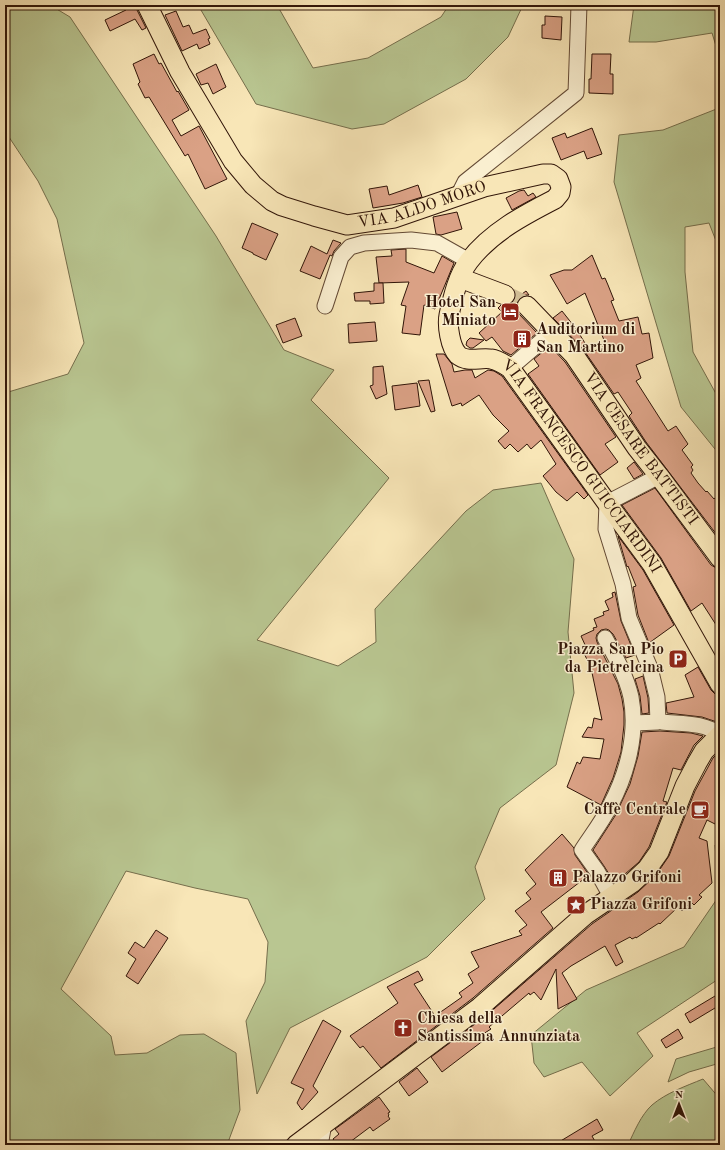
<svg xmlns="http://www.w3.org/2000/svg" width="725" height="1150" viewBox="0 0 725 1150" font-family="'Old Standard TT',serif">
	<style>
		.green { fill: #b9c691; stroke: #756e4c }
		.building { fill: #daa185; stroke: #311508 }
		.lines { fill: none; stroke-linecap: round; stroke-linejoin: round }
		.major-tunnel { stroke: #d0bc94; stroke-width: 19; stroke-dasharray: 19 10; stroke-linecap: butt }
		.minor-casing { stroke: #634934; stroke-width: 17 }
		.major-casing { stroke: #311508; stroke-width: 21 }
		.minor { stroke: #faefd0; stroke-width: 15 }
		.major { stroke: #f8e6b7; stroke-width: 19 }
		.labels { text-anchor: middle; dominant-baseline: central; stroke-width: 3; stroke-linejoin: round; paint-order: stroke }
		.street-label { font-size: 16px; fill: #311508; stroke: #faefd0 }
		.poi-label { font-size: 16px; font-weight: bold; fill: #311508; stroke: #faefd0; text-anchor: start }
	</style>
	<rect width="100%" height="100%" fill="#f8e6b7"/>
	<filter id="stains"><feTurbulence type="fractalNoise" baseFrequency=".005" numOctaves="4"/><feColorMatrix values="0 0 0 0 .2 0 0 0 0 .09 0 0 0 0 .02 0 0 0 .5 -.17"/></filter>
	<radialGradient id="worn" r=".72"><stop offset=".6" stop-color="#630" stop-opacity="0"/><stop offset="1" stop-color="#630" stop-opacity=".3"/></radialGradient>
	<!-- green -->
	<g class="green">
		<path d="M 5,5 L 50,5 L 70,17 L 216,236 L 284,350 L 334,370 L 311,400 L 389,478 L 257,640 L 338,666 L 376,642 L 375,609 L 466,511 L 493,490 L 541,483 L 574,559 L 568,632 L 574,693 L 556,765 L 500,808 L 475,867 L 485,899 L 427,957 L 290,1028 L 257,1094 L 246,1021 L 265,982 L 268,942 L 248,899 L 195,888 L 126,871 L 61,989 L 111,1036 L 115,1055 L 147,1053 L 180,1035 L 204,1034 L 236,1053 L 240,1110 L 227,1145 L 5,1145 L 5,393 L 68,374 L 84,343 L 57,219 L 38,181 L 5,131 Z"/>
		<path d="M 198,5 L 277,5 L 313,68 L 368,58 L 441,17 L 449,5 L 523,5 L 508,37 L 466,79 L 384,124 L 352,129 L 256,104 Z"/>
		<path d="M 634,5 L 720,5 L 720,59 L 712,33 L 656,42 L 629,42 Z"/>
		<path d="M 720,107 L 720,251 L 709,223 L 685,227 L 685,272 L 693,352 L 720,401 L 719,454 L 681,407 L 614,182 L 619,135 L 663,130 L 719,108 Z"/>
		<path d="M 720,841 L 720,978 L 637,1033 L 653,1056 L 610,1096 L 582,1062 L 544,1077 L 534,1063 L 531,1035 L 586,990 L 684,947 L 719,896 L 715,845 Z"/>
		<path d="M 720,1046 L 720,1063 L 689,1072 L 668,1082 L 676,1059 Z"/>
		<path d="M 703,1079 L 720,1099 L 720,1145 L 628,1145 C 634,1132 641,1115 652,1105 C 666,1093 686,1086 703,1079 Z"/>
	</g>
	<!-- building -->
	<g class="building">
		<path d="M 123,5 L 136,5 L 137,10 L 146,28 L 142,30 L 135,19 L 110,31 L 105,20 L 126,10 Z"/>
		<path d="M 176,11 L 183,27 L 189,25 L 193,34 L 206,29 L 210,38 L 208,39 L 210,44 L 199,49 L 197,44 L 182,51 L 165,15 Z"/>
		<path d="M 545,16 L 562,17 L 561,40 L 542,38 L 542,25 L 545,25 Z"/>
		<path d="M 154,54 L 159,64 L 161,63 L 177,92 L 178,91 L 189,110 L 172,120 L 181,136 L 199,126 L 227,179 L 205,189 L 188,154 L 185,156 L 149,97 L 145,98 L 138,84 L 140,82 L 133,64 Z"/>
		<path d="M 592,54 L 611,54 L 610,74 L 613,74 L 613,94 L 589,93 L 589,79 L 591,79 Z"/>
		<path d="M 216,64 L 226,87 L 213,94 L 208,83 L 201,85 L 196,74 Z"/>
		<path d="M 592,128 L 602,154 L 587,159 L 584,151 L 561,160 L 552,138 L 565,133 L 567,138 Z"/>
		<path d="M 418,185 L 422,197 L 403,203 L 373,208 L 369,189 L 387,186 L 389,195 Z"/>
		<path d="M 524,190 L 528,196 L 533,193 L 536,197 L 512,210 L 506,198 L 519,191 Z"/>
		<path d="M 457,212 L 462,229 L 441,235 L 436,234 L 433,217 Z"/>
		<path d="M 252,223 L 278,234 L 266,260 L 253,254 L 253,253 L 242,248 Z"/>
		<path d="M 333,240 L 341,243 L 334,251 L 332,256 L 330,255 L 320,279 L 300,271 L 311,246 L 327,254 Z"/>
		<path d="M 406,249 L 406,262 L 434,273 L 442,256 L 454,263 L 435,309 L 424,305 L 420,335 L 402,333 L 406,306 L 401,305 L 409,282 L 379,283 L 376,257 L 392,256 L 391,250 Z"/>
		<path d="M 592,255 L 602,279 L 605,278 L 608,285 L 614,300 L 611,301 L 619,321 L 638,317 L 642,334 L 649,333 L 653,358 L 636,365 L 641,378 L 636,381 L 668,431 L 676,426 L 688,444 L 682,450 L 693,465 L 691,467 L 693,470 L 691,473 L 698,483 L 706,492 L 707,491 L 714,499 L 720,493 L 720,539 L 646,442 L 629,416 L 632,413 L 618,392 L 614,394 L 583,349 L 553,318 L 562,311 L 581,335 L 580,335 L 591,353 L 606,345 L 585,293 L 567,304 L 550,275 L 564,270 L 572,270 Z"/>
		<path d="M 374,283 L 383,283 L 384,303 L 370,304 L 370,301 L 355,301 L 354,293 L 374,291 Z"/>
		<path d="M 526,291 L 529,295 L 524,295 L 519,298 L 516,303 L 516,309 L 519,314 L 537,333 L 511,355 L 503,351 L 492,337 L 486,341 L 479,333 L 502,312 L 498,308 L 501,305 L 506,306 L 512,304 L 515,299 L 516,294 L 518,297 Z"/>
		<path d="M 295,318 L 302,336 L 283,343 L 276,325 Z"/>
		<path d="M 375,322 L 377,341 L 349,343 L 348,324 Z"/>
		<path d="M 470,338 L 484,340 L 473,348 L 470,348 L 466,345 L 467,341 Z"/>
		<path d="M 550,346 L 565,362 L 616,437 L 605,444 L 618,462 L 600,475 L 528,374 L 539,366 L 534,359 Z"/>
		<path d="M 436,354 L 444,354 L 452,364 L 454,372 L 465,370 L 472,370 L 475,378 L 488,370 L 494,371 L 502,376 L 588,495 L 584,499 L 577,492 L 567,501 L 556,492 L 543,476 L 556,464 L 541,440 L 531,449 L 527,444 L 518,452 L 510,444 L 505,449 L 498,441 L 509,431 L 493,415 L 479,395 L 462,406 L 461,403 L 452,406 Z"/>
		<path d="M 383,366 L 387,394 L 376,399 L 370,386 L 373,385 L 373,367 Z"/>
		<path d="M 429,380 L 435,411 L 431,412 L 418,381 Z"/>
		<path d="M 417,383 L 420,406 L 395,410 L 392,386 Z"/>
		<path d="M 634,462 L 643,474 L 634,479 L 627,468 Z"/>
		<path d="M 655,488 L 711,565 L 718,569 L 720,571 L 720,631 L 702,603 L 691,611 L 661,558 L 622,505 Z"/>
		<path d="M 618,536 L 643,570 L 674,625 L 649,643 L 638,615 L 633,587 L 636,586 L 628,566 L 627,567 Z"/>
		<path d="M 615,592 L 621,621 L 635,655 L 626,658 L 613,634 L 609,630 L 606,629 L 601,630 L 597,634 L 596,638 L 597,642 L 618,684 L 622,699 L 624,712 L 624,725 L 621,752 L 613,778 L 601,805 L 567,787 L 577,762 L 580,764 L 583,757 L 600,759 L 604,739 L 582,737 L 588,727 L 592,728 L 594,718 L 602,720 L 591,668 L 582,649 L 586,647 L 581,636 L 594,630 L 593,628 L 597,627 L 594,619 L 604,615 L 603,612 L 609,610 L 605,601 L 613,597 L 612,593 Z"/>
		<path d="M 698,667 L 711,690 L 715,694 L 720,695 L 720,723 L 702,717 L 667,713 L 666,703 L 694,697 L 685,675 Z"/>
		<path d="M 643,676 L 648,698 L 649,713 L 642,714 L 640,696 L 635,679 Z"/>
		<path d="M 660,731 L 691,733 L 703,736 L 694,745 L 681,770 L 673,768 L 663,801 L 667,802 L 649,847 L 639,862 L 625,874 L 614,882 L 604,866 L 593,850 L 615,816 L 630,784 L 638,756 L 642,732 Z"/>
		<path d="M 720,751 L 720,814 L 715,824 L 707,820 L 699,838 L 707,841 L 712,883 L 699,895 L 702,897 L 694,905 L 691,902 L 682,911 L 678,907 L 660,924 L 659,923 L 636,938 L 636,937 L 632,939 L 630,937 L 615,945 L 623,962 L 616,966 L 605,946 L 571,966 L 562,973 L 577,999 L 558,1009 L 556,969 L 541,1000 L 534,992 L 530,995 L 529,993 L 489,1027 L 491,1029 L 480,1036 L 484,1040 L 442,1072 L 431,1057 L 487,1015 L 592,924 L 638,892 L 656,875 L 669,856 L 695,791 L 713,758 Z"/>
		<path d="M 562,834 L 574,848 L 575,855 L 589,875 L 541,912 L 553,928 L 473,998 L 381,1068 L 363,1046 L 360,1048 L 350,1036 L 398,1003 L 387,987 L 418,971 L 423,980 L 414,984 L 435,1016 L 462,997 L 459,993 L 473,983 L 468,974 L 479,967 L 471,952 L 522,935 L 519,931 L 527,925 L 515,911 L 531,899 L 526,893 L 536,884 L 525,870 Z"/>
		<path d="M 156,930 L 168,938 L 138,984 L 126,976 L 136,959 L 128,953 L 135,942 L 144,948 Z"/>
		<path d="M 720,993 L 720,1005 L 690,1023 L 685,1014 Z"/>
		<path d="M 323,1020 L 341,1031 L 313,1086 L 318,1092 L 302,1110 L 297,1103 L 304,1089 L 291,1083 Z"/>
		<path d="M 678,1029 L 683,1038 L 666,1048 L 661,1040 Z"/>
		<path d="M 417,1068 L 428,1082 L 409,1096 L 399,1082 Z"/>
		<path d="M 379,1097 L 390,1112 L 388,1113 L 389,1115 L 388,1116 L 390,1119 L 373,1131 L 370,1127 L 346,1145 L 337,1145 L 333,1139 L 339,1134 L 335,1129 Z"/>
		<path d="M 597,1119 L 603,1130 L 592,1136 L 597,1145 L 554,1145 Z"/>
	</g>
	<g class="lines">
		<!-- major-tunnel -->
		<path class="major-tunnel" d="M 505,295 L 527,306"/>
		<!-- minor casing -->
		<g class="minor-casing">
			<g id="minor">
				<path d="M 458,196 L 465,182 L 576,93 L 579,5"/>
				<path d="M 325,306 L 341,257 L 350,247 L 364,243 L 411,240 L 437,243 L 469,261"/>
				<path d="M 510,368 L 552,332"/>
				<path d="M 605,638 C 615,656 626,675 631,697 C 638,734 627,774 610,806 C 602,822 591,836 582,850 L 597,871 L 612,898"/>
				<path d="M 662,722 C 681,724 705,722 720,735"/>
				<path d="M 634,723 L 658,722 L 657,697 L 650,668 L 629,618 L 623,584 L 606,529 L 607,503 L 659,476"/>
				<path d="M 320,1145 L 324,1124"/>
			</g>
		</g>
		<!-- major casing -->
		<g class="major-casing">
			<g id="major">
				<path id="s1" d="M 147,5 L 180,72 L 233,161 L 253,185 L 272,201 L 282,206 L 314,216 L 347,225 L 394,218 L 484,187 L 543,174 L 551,174 L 558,179 L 561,187 L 560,193 L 555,199 C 524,215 491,232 469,261 C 458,275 453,297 449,315 C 447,325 450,347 458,355 C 467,363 481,357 491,359 C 498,360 504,364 510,368 L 607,503 L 652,564 L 720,684"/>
				<path d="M 460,278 L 505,295"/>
				<path id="s2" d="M 527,306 L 574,355 L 637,448 L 659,476 L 720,558"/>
				<path d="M 296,1145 L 480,1007 L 585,915 L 632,883 L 647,869 L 659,852 L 685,786 L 697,763 L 704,751 L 720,735"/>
			</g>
		</g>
		<!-- minor -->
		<use href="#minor" class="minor"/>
		<!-- major -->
		<use href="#major" class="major"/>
	</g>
	<!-- icons -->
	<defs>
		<g id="hotel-square" transform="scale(1)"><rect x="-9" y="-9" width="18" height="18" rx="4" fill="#8f2418" stroke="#faefd0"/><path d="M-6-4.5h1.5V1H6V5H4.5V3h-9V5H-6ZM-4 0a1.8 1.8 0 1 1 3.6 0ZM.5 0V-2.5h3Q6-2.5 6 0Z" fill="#fff"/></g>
		<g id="building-square" transform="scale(1)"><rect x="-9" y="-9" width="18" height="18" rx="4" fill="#8f2418" stroke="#faefd0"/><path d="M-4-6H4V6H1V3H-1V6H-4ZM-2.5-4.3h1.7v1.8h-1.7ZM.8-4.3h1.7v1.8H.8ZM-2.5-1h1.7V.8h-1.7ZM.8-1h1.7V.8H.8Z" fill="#fff"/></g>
		<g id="parking-square" transform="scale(1)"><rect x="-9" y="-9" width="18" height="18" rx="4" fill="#8f2418" stroke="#faefd0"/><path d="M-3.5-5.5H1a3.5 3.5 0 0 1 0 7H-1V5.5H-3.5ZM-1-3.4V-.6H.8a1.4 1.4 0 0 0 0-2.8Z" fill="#fff"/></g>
		<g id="cafe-square" transform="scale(1)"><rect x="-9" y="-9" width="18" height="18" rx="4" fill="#8f2418" stroke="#faefd0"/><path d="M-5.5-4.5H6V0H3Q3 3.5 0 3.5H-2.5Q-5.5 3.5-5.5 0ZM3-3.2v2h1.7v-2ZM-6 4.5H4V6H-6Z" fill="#fff"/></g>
		<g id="sight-square" transform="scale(1)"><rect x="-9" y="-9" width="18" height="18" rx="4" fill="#8f2418" stroke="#faefd0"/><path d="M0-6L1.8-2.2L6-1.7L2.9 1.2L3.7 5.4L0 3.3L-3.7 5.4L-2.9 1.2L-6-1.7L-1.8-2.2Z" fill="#fff"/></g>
		<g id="church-square" transform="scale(1)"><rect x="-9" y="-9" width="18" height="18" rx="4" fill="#8f2418" stroke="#faefd0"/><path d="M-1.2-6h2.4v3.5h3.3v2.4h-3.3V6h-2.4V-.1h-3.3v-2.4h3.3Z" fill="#fff"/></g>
	</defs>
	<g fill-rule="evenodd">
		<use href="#hotel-square" x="510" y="312"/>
		<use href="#building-square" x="522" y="339"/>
		<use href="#parking-square" x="678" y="659"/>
		<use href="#cafe-square" x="700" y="810"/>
		<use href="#building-square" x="558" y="878"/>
		<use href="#sight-square" x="576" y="905"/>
		<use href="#church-square" x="403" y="1028"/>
	</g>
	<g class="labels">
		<!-- street labels -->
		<g class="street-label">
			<text stroke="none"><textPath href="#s1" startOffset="391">VIA ALDO MORO</textPath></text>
			<text stroke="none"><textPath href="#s2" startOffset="183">VIA CESARE BATTISTI</textPath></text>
			<text stroke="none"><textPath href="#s1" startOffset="939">VIA FRANCESCO GUICCIARDINI</textPath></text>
		</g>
		<!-- poi labels -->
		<g class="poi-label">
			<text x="496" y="303" text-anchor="end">Hotel San<tspan x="496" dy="18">Miniato</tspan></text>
			<text x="536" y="330">Auditorium di<tspan x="536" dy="18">San Martino</tspan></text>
			<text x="664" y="650" text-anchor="end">Piazza San Pio<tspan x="664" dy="18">da Pietrelcina</tspan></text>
			<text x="686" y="810" text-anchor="end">Caffè Centrale</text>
			<text x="572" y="878">Palazzo Grifoni</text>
			<text x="590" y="905">Piazza Grifoni</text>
			<text x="417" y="1019">Chiesa della<tspan x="417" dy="18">Santissima Annunziata</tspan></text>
		</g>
	</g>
	<!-- margin -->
	<rect width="725" height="1150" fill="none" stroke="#f8e6b7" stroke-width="20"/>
	<rect x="6" y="6" width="713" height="1138" fill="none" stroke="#311508" stroke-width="2"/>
	<rect x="10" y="10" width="705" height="1130" fill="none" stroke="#311508"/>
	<!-- north arrow -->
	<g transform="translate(679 1104)" stroke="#faefd0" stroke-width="3" paint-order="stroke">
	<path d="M0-3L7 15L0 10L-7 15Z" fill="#311508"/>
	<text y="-6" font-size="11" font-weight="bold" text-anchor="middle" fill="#311508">N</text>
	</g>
	<rect width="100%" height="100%" filter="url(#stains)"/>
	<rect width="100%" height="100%" fill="url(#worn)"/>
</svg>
